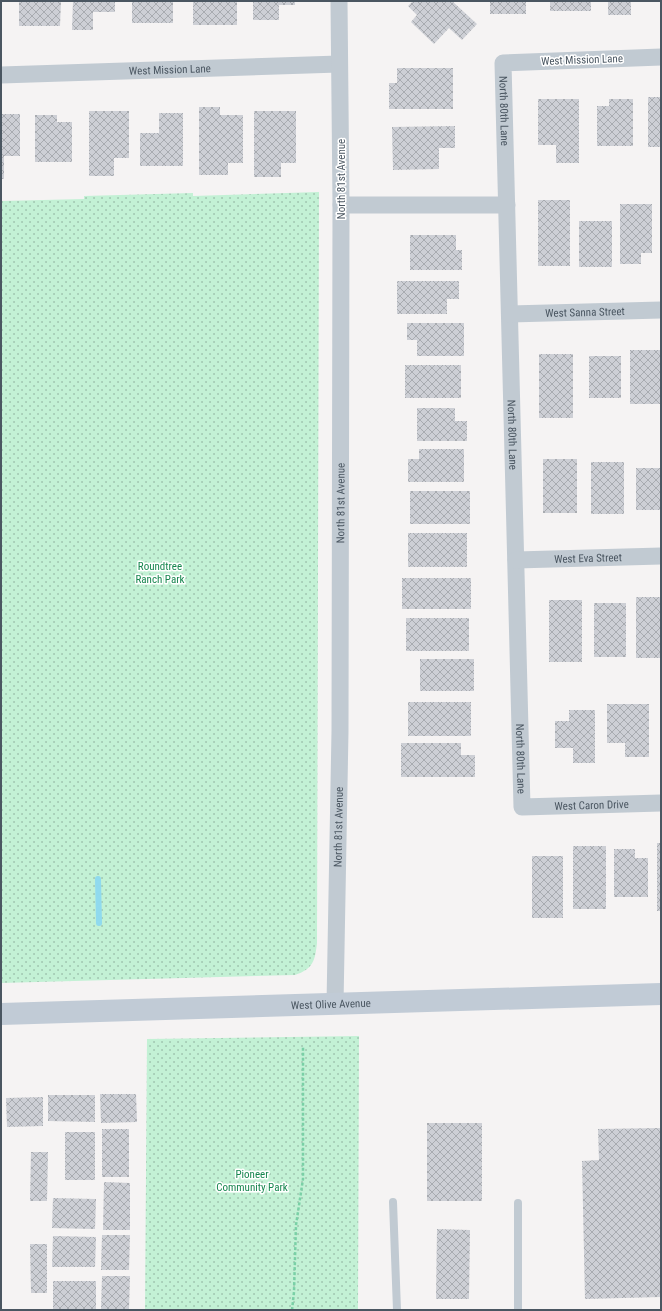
<svg xmlns="http://www.w3.org/2000/svg" width="662" height="1311" viewBox="0 0 662 1311" font-family="'Roboto Condensed',sans-serif">
	<style>
		.grass { fill: url(#grass-dots) }
		.lines { fill: none; stroke-linecap: round; stroke-linejoin: round }
		.stream { stroke: #90daee; stroke-width: 6 }
		.building { fill: url(#building-cross-hatch) }
		.path { stroke: #7ad0a6; stroke-width: 2.5; stroke-dasharray: 3 2; stroke-linecap: butt }
		.lane { stroke: #c1cad2; stroke-width: 8 }
		.street { stroke: #c1cad2; stroke-width: 17 }
		.secondary { stroke: #c1cbd6; stroke-width: 22 }
		.labels { text-anchor: middle; dominant-baseline: central; stroke-width: 3; stroke-linejoin: round; paint-order: stroke }
		.street-label { font-size: 11px; fill: #4a5661; stroke: #fff }
		.park-label { font-size: 11px; fill: #17864f; stroke: #fff }
	</style>
	<defs>
		<pattern id="grass-dots" width="8" height="8" patternUnits="userSpaceOnUse"><rect width="8" height="8" fill="#c3f1d5"/><path d="M2 2h.1M6 6h.1" fill="none" stroke="#a0c6b0" stroke-width="1.8" stroke-linecap="round"/></pattern>
		<pattern id="building-cross-hatch" width="8" height="8" patternUnits="userSpaceOnUse"><rect width="8" height="8" fill="#cdcfd5"/><path d="M0 0l8 8M0 8l8-8" fill="none" stroke="#a8abb0"/></pattern>
	</defs>
	<rect width="100%" height="100%" fill="#f5f3f3"/>
	<!-- grass -->
	<g class="grass">
		<path d="M 319,192 L 317,943 C 315,961 313,969 295,975 L 1,983 L 1,201 L 84,199 L 84,196 L 193,193 L 193,196 Z"/>
		<path d="M 359,1036 L 358,1310 L 145,1310 L 147,1039 Z"/>
	</g>
	<g class="lines">
		<!-- stream -->
		<path class="stream" d="M 98,879 L 99,923"/>
	</g>
	<!-- building -->
	<g class="building">
		<path d="M 19,1 L 61,1 L 60,26 L 19,26 Z"/>
		<path d="M 73,1 L 115,1 L 115,12 L 93,12 L 93,30 L 72,30 Z"/>
		<rect x="132" y="1" width="41" height="22"/>
		<rect x="193" y="1" width="44" height="24"/>
		<path d="M 253,1 L 295,1 L 295,5 L 279,5 L 279,20 L 253,20 Z"/>
		<path d="M 413,1 L 452,1 L 477,24 L 462,40 L 449,28 L 434,44 L 411,22 L 417,15 L 408,6 Z"/>
		<rect x="490" y="1" width="36" height="13"/>
		<rect x="550" y="1" width="41" height="10"/>
		<rect x="608" y="1" width="23" height="14"/>
		<path d="M 397,68 L 453,68 L 453,109 L 389,109 L 389,83 L 397,83 Z"/>
		<rect x="648" y="97" width="13" height="50"/>
		<path d="M 538,99 L 579,99 L 579,163 L 556,163 L 556,145 L 538,145 Z"/>
		<path d="M 609,99 L 633,99 L 633,146 L 597,146 L 597,106 L 609,106 Z"/>
		<path d="M 199,107 L 220,107 L 220,115 L 243,115 L 243,163 L 228,163 L 228,175 L 199,175 Z"/>
		<path d="M 89,111 L 129,111 L 129,158 L 114,158 L 114,176 L 89,176 Z"/>
		<path d="M 254,111 L 296,111 L 296,163 L 281,163 L 281,177 L 254,177 Z"/>
		<path d="M 159,113 L 183,113 L 183,166 L 140,166 L 140,133 L 159,133 Z"/>
		<path d="M 1,114 L 20,114 L 20,156 L 4,156 L 4,179 L 1,179 Z"/>
		<path d="M 35,115 L 57,115 L 57,122 L 72,122 L 72,162 L 35,162 Z"/>
		<path d="M 455,126 L 455,148 L 439,148 L 439,169 L 393,170 L 392,127 Z"/>
		<rect x="538" y="200" width="32" height="66"/>
		<path d="M 620,204 L 652,204 L 652,253 L 641,253 L 641,264 L 620,264 Z"/>
		<rect x="579" y="221" width="33" height="46"/>
		<path d="M 410,235 L 456,235 L 456,250 L 462,250 L 462,270 L 410,270 Z"/>
		<path d="M 397,281 L 459,281 L 459,299 L 447,299 L 447,314 L 397,314 Z"/>
		<path d="M 407,323 L 464,323 L 464,356 L 417,356 L 417,340 L 407,340 Z"/>
		<rect x="630" y="350" width="31" height="54"/>
		<rect x="539" y="354" width="34" height="64"/>
		<rect x="589" y="356" width="32" height="42"/>
		<rect x="405" y="365" width="56" height="33"/>
		<path d="M 417,408 L 455,408 L 455,421 L 467,421 L 467,441 L 417,441 Z"/>
		<path d="M 419,449 L 464,449 L 464,482 L 408,482 L 408,459 L 419,459 Z"/>
		<rect x="543" y="459" width="34" height="54"/>
		<rect x="591" y="462" width="33" height="52"/>
		<rect x="636" y="468" width="25" height="42"/>
		<rect x="410" y="491" width="60" height="33"/>
		<rect x="408" y="533" width="59" height="34"/>
		<rect x="402" y="578" width="69" height="31"/>
		<rect x="636" y="597" width="25" height="61"/>
		<rect x="549" y="600" width="33" height="62"/>
		<rect x="594" y="603" width="32" height="54"/>
		<rect x="406" y="618" width="63" height="33"/>
		<rect x="420" y="659" width="54" height="32"/>
		<rect x="408" y="702" width="63" height="34"/>
		<path d="M 607,704 L 649,704 L 649,757 L 625,757 L 625,743 L 607,743 Z"/>
		<path d="M 569,710 L 595,710 L 595,763 L 573,763 L 573,748 L 555,748 L 555,721 L 569,721 Z"/>
		<path d="M 401,743 L 461,743 L 461,755 L 475,755 L 475,777 L 401,777 Z"/>
		<rect x="657" y="843" width="4" height="68"/>
		<rect x="573" y="846" width="33" height="63"/>
		<path d="M 614,849 L 635,849 L 635,858 L 648,858 L 648,897 L 614,897 Z"/>
		<rect x="532" y="856" width="31" height="62"/>
		<path d="M 100,1094 L 136,1094 L 137,1122 L 101,1123 Z"/>
		<path d="M 48,1095 L 95,1095 L 95,1122 L 48,1121 Z"/>
		<path d="M 43,1097 L 43,1126 L 7,1127 L 6,1098 Z"/>
		<rect x="427" y="1123" width="55" height="78"/>
		<path d="M 661,1128 L 661,1297 L 585,1299 L 582,1161 L 599,1160 L 598,1129 Z"/>
		<rect x="102" y="1129" width="27" height="48"/>
		<rect x="65" y="1132" width="30" height="48"/>
		<path d="M 31,1152 L 48,1152 L 47,1201 L 30,1201 Z"/>
		<path d="M 104,1182 L 130,1183 L 130,1230 L 103,1230 Z"/>
		<path d="M 53,1198 L 96,1199 L 95,1229 L 52,1228 Z"/>
		<path d="M 437,1229 L 470,1230 L 469,1299 L 436,1299 Z"/>
		<path d="M 102,1235 L 130,1235 L 129,1270 L 101,1270 Z"/>
		<path d="M 53,1236 L 96,1237 L 95,1267 L 52,1267 Z"/>
		<path d="M 30,1244 L 47,1244 L 47,1293 L 31,1293 Z"/>
		<path d="M 102,1276 L 130,1276 L 129,1310 L 101,1310 Z"/>
		<rect x="53" y="1281" width="43" height="29"/>
	</g>
	<g class="lines">
		<!-- path -->
		<path class="path" d="M 292,1310 L 294,1292 L 296,1225 L 303,1179 L 303,1046"/>
		<!-- lane -->
		<g class="lane">
			<path d="M 393,1202 L 397,1310"/>
			<path d="M 518,1310 L 518,1203"/>
		</g>
		<!-- street -->
		<g class="street">
			<path id="s1" d="M 661,57 L 503,63 L 522,807 L 661,803"/>
			<path id="s2" d="M 1,75 L 339,64"/>
			<path d="M 341,205 L 507,205"/>
			<path id="s3" d="M 510,314 L 661,310"/>
			<path id="s4" d="M 516,560 L 661,556"/>
			<path id="s5" d="M 335,1004 L 340,731 L 341,205 L 339,1"/>
		</g>
		<!-- secondary -->
		<path class="secondary" id="s6" d="M 1,1014 L 661,994"/>
	</g>
	<g class="labels">
		<!-- street labels -->
		<g class="street-label">
			<text transform="translate(582 60) rotate(-2)">West Mission Lane</text>
			<text stroke="none"><textPath href="#s2" startOffset="169">West Mission Lane</textPath></text>
			<text stroke="none"><textPath href="#s1" startOffset="206">North 80th Lane</textPath></text>
			<text transform="translate(341 179) rotate(-90)">North 81st Avenue</text>
			<text stroke="none"><textPath href="#s3" startOffset="75">West Sanna Street</textPath></text>
			<text stroke="none"><textPath href="#s1" startOffset="530">North 80th Lane</textPath></text>
			<text stroke="none"><textPath href="#s5" startOffset="501">North 81st Avenue</textPath></text>
			<text stroke="none"><textPath href="#s4" startOffset="72">West Eva Street</textPath></text>
			<text stroke="none"><textPath href="#s1" startOffset="854">North 80th Lane</textPath></text>
			<text stroke="none"><textPath href="#s1" startOffset="972">West Caron Drive</textPath></text>
			<text stroke="none"><textPath href="#s5" startOffset="177">North 81st Avenue</textPath></text>
			<text stroke="none"><textPath href="#s6" startOffset="330">West Olive Avenue</textPath></text>
		</g>
		<!-- park labels -->
		<g class="park-label">
			<text x="160" y="566">Roundtree<tspan x="160" dy="13">Ranch Park</tspan></text>
			<text x="252" y="1174">Pioneer<tspan x="252" dy="13">Community Park</tspan></text>
		</g>
	</g>
	<!-- border -->
	<rect width="662" height="1311" fill="none" stroke="#4a5661" stroke-width="4"/>
</svg>
